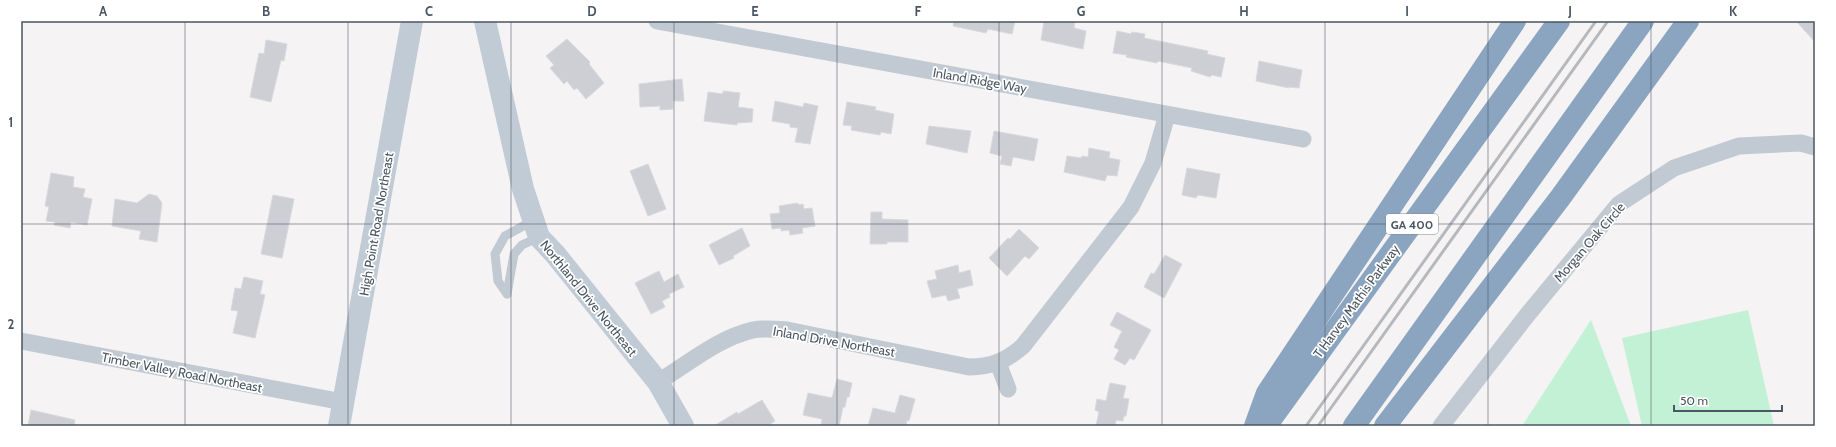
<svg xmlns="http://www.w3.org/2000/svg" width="1836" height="447" viewBox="0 0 1836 447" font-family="Cabin,sans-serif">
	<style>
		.green { fill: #c3f1d5 }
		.building { fill: #cdcfd5; stroke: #d7d9de }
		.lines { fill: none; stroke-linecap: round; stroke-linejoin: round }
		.lane { stroke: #c1cad2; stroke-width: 9 }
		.street { stroke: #c1cad2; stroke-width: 17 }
		.secondary { stroke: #c1cbd6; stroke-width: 22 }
		.highway { stroke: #8ba5c1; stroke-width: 22 }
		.rail { stroke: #b5b8bd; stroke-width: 3 }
		.grid { fill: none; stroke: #4a5661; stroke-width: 1; stroke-opacity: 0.55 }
		.labels { text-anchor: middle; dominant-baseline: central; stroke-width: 3.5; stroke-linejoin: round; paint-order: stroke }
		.shield { fill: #fff; stroke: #808990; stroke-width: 1 }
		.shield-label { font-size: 12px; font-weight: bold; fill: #4a5661 }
		.street-label { font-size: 13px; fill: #4a5661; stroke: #fff }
		.neatline { fill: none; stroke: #4a5661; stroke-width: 1.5 }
		.grid-label { font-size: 13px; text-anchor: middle; font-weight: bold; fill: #4a5661 }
	</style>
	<rect width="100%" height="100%" fill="#f5f3f3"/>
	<!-- green -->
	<g class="green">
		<path d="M 1748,310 L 1774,426 L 1642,426 L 1622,338 Z"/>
		<path d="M 1591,320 L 1631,426 L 1522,426 Z"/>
	</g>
	<!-- building -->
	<g class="building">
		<path d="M 954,21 L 1015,21 L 1012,34 L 988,29 L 986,33 L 953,26 Z"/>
		<path d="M 1044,21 L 1075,21 L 1074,28 L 1086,31 L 1083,49 L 1041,40 Z"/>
		<path d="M 1796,21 L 1815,21 L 1815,42 Z"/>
		<path d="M 1117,31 L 1131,34 L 1132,32 L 1145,34 L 1144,38 L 1208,51 L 1207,54 L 1225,58 L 1221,77 L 1212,75 L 1210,77 L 1191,71 L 1192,68 L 1158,61 L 1157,63 L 1126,57 L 1127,55 L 1113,53 Z"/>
		<path d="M 567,39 L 590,62 L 589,64 L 604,83 L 586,99 L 577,88 L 574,90 L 567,81 L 564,84 L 550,68 L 554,65 L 546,56 Z"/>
		<path d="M 266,40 L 287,44 L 284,61 L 281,60 L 271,102 L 250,97 L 259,53 L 264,54 Z"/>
		<path d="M 1259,61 L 1302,70 L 1299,88 L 1289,87 L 1289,88 L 1256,81 Z"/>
		<path d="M 682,79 L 684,101 L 673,101 L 673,109 L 660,110 L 660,106 L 640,107 L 639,84 Z"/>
		<path d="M 723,91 L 740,93 L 738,107 L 753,109 L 752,122 L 737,123 L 737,125 L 704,121 L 708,92 L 723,94 Z"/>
		<path d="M 775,101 L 803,107 L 804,103 L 818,106 L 810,144 L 795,142 L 798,128 L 790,127 L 790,124 L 772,121 Z"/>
		<path d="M 847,102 L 876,107 L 875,110 L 894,114 L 891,134 L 881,132 L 880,135 L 851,130 L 852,126 L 843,125 Z"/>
		<path d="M 929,126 L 971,131 L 967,153 L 926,144 Z"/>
		<path d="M 994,131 L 1038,139 L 1034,161 L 1013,157 L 1011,166 L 1000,164 L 1002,156 L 990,153 Z"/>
		<path d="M 1089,148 L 1110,152 L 1109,158 L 1120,160 L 1117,176 L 1107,175 L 1105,181 L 1064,172 L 1067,156 L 1081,158 L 1082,156 L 1088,157 Z"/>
		<path d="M 648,164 L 666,209 L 648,216 L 630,171 Z"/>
		<path d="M 1187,168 L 1220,174 L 1216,198 L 1198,195 L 1196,198 L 1182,195 Z"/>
		<path d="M 51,173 L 74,177 L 73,187 L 85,189 L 83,197 L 92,199 L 87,225 L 71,222 L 70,228 L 54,225 L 55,222 L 46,221 L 49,207 L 45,206 Z"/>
		<path d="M 149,194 L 157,196 L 162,203 L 157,242 L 139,239 L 141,231 L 112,226 L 115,199 L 137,203 Z"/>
		<path d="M 273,195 L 294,199 L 282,258 L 261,254 Z"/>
		<path d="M 798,203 L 798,205 L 803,204 L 804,209 L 812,208 L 815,226 L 802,228 L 803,233 L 790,235 L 789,230 L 781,231 L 781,228 L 772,229 L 770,214 L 780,213 L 779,206 Z"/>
		<path d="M 871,212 L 882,212 L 882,219 L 908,220 L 908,242 L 887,242 L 887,244 L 870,244 Z"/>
		<path d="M 742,228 L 750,246 L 733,256 L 734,258 L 719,265 L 709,245 Z"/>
		<path d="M 1019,229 L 1039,248 L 1029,259 L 1025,256 L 1007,276 L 989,258 L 1008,238 L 1010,239 Z"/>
		<path d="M 1165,255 L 1182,264 L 1164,298 L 1144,287 L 1151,273 L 1154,274 Z"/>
		<path d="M 958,265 L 959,273 L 970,270 L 973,285 L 957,289 L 960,298 L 948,301 L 946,295 L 932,298 L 927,281 L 937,279 L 935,271 Z"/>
		<path d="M 659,271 L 664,282 L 678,274 L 684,287 L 669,294 L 670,297 L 662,301 L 665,307 L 651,314 L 635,283 Z"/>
		<path d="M 244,277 L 263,281 L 260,294 L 265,295 L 255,338 L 233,333 L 238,311 L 231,310 L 235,288 L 241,289 Z"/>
		<path d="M 1117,312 L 1151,330 L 1134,360 L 1130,358 L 1125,365 L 1114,359 L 1119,350 L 1114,347 L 1122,331 L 1110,325 Z"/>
		<path d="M 837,379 L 852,383 L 849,397 L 847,397 L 845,407 L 843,407 L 839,426 L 821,426 L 822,419 L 803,415 L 808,393 L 832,398 Z"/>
		<path d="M 1110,383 L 1126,386 L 1123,398 L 1129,399 L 1126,416 L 1124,416 L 1123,421 L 1116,420 L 1115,426 L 1096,426 L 1099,412 L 1095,410 L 1097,399 L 1106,401 Z"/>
		<path d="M 900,395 L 915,399 L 909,421 L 907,420 L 906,426 L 868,426 L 873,408 L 895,413 Z"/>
		<path d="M 762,400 L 775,421 L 767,426 L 714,426 L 737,412 L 738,414 Z"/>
		<path d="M 31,410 L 75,420 L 74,426 L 28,426 Z"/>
	</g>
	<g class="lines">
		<!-- lane -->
		<g class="lane">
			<path d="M 507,294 L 498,281 L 495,254 L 505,236 L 532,221"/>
			<path d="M 507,294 L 514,254 L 522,245 L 539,237"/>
		</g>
		<!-- street -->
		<g class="street">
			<path d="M 657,21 L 1303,139"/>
			<path d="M 21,341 L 343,402"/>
			<path d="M 998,363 L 1008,389"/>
			<path d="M 658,382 C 688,364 718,338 753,330 C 764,328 776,329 787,330 L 969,367 C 991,367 1006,361 1023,346 L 1131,207 L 1153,163 L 1167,115"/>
			<path d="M 1441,426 L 1528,314 L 1619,204 L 1674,168 L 1739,146 L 1801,143 L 1815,147"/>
		</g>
		<!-- secondary -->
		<g class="secondary">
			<path d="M 485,21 L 523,189 L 539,237 L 555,254 L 658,382 L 683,426"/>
			<path d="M 339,426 L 412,21"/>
		</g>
		<!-- highway -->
		<g class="highway">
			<path d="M 1255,426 L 1267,393 L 1515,21"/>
			<path d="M 1266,426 L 1559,21"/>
			<path d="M 1354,426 L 1643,21"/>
			<path d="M 1385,426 L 1560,198 L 1688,21"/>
		</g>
		<!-- rail -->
		<g class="rail">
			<path d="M 1306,426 L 1596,21"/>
			<path d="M 1318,426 L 1608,21"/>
		</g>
	</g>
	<!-- grid -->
	<path class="grid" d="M 185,21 L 185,426M 348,21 L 348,426M 511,21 L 511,426M 674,21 L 674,426M 837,21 L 837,426M 999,21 L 999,426M 1162,21 L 1162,426M 1325,21 L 1325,426M 1488,21 L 1488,426M 1651,21 L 1651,426M 21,224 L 1815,224"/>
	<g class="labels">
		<!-- shield labels -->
		<rect class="shield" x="1386" y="214" width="52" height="20" rx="3"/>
		<g class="shield-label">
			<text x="1412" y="224">GA 400</text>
		</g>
		<!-- street labels -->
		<g class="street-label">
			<text transform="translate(980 80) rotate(10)">Inland Ridge Way</text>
			<text transform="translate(376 224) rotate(-80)">High Point Road Northeast</text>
			<text transform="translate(1589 242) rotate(-49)">Morgan Oak Circle</text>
			<text transform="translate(589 298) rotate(51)">Northland Drive Northeast</text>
			<text transform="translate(1356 301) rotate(-54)">T Harvey Mathis Parkway</text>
			<text transform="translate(834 341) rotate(10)">Inland Drive Northeast</text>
			<text transform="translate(182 372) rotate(11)">Timber Valley Road Northeast</text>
		</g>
	</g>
	<!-- border -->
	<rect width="1836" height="447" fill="none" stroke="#ffffff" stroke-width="44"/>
	<!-- scale -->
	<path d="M1674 405v6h108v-6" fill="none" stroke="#4a5661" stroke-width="2"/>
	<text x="1680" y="405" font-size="12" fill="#4a5661" stroke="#ffffff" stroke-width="3" paint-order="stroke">50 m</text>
	<rect x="22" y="22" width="1792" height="403" class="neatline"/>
	<g class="grid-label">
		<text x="103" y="16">A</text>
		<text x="266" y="16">B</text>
		<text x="429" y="16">C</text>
		<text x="592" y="16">D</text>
		<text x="755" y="16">E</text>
		<text x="918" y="16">F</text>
		<text x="1081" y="16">G</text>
		<text x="1244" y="16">H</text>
		<text x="1407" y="16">I</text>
		<text x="1570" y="16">J</text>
		<text x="1733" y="16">K</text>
		<text x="11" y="127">1</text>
		<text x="11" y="329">2</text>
	</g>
</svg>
